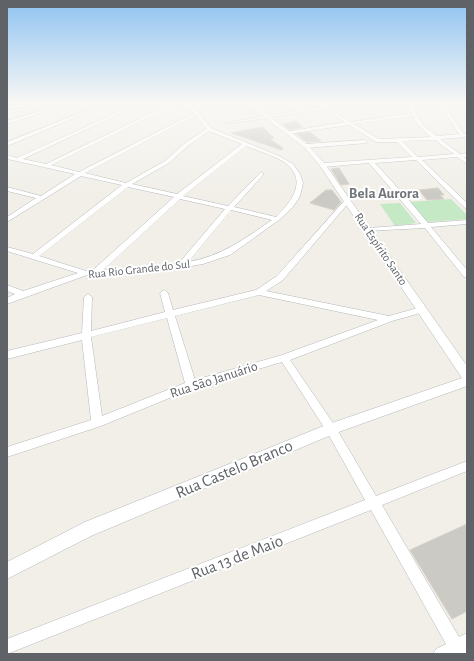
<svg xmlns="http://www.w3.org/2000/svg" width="474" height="661" viewBox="0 0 474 661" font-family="'Alegreya Sans',sans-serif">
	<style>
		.green { fill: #c5e8c5 }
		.building { fill: #cccac5; stroke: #d6d1c6 }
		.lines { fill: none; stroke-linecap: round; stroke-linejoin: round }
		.service-casing { stroke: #b5b8bc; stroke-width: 3.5 }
		.minor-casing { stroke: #b5b8bc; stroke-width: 1 }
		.tertiary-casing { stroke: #b5b8bc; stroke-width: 1 }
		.path { stroke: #9cc7a9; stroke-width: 1; stroke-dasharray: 2 1; stroke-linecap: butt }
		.service { stroke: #fff; stroke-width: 2.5 }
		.minor { fill: #fff; fill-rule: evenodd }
		.tertiary { fill: #fff; fill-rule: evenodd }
		.labels { text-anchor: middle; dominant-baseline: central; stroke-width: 4; stroke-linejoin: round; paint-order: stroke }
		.far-street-label { font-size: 12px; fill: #5f6368; stroke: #fff }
		.street-label { font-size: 14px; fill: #5f6368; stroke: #fff }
		.far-district-label { font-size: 15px; font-weight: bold; fill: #70757a; stroke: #fff }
		.near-street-label { font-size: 17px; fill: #5f6368; stroke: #fff }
	</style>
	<rect width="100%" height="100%" fill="#f1efe8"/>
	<!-- green -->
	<g class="green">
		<path d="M 451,199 L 467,215 L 467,219 L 427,222 L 410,202 Z"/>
		<path d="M 400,203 L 416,223 L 395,226 L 380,204 Z"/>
	</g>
	<!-- building -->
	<g class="building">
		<path d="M 296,121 L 303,127 L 290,130 L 282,124 Z"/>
		<path d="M 263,127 L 274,138 L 270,139 L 283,148 L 282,150 L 231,133 Z"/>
		<path d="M 310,132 L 321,141 L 307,142 L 296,134 Z"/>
		<path d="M 339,168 L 349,184 L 341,185 L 331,169 Z"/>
		<path d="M 438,188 L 444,195 L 440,195 L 444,199 L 427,200 L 419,190 Z"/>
		<path d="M 326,190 L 332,190 L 341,202 L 334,210 L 310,203 Z"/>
		<path d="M 467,524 L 467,611 L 452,619 L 410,550 Z"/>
	</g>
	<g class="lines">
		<!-- service casing -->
		<g class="service-casing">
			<path id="service" d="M 252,106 L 258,102"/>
		</g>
		<!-- minor casing -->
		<g class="minor-casing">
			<g id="minor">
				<path d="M 14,102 L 21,102 L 7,106 L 7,104 Z"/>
				<path d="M 69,102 L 75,102 L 7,124 L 7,121 Z"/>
				<path d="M 108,102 L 113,102 L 7,146 L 7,142 Z"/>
				<path d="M 140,102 L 145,102 L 23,159 L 46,164 L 174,102 L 183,102 L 197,110 L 211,128 L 279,156 L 293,164 L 300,174 L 303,183 L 300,196 L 293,207 L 279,220 L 230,255 L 203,264 L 180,268 L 147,272 L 87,275 L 7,304 L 7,298 L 15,294 L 7,291 L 7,285 L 23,291 L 78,273 L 7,251 L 7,247 L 33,254 L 122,185 L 81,176 L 7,222 L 7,217 L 36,198 L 7,191 L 7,187 L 41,196 L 75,174 L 7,159 L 7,155 L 17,158 ZM 178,103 L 194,113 L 79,172 L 51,165 ZM 196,115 L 206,129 L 185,143 L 165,161 L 126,183 L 85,173 ZM 209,131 L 242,144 L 177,194 L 132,184 L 169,163 L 189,145 ZM 246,146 C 258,151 280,157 289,166 C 307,184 289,204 276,217 L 234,207 L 263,175 L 263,173 L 261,172 L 228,206 L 183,196 ZM 128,187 L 174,197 L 93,270 L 86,271 L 39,256 ZM 180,199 L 225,209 L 179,263 L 147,268 L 103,270 ZM 231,210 L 272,220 C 244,239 222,256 188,262 Z"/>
				<path d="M 314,102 L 319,102 L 351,122 L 412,113 L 408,102 L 412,102 C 420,121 420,124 437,136 L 459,134 L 438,102 L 442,102 L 464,134 L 467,133 L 467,137 L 440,139 L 460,154 L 467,153 L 467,157 L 464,157 L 467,159 L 467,164 L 457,157 L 422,160 L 467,203 L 467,209 L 465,208 L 416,160 L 375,163 L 407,198 L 428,223 L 467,220 L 467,224 L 431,227 L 467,270 L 467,277 L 464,277 L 425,228 L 367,231 L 367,229 L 369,228 L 421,224 L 369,163 L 323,167 L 320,165 L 323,163 L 412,157 L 397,142 L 376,142 L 349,125 L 288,134 L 285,132 L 345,122 L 325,109 L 226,124 L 224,123 L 321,107 ZM 413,116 L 415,122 L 431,137 L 379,139 L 354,124 ZM 435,140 L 454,154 L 418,157 L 402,141 Z"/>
				<path d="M 43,106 L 45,108 L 7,113 L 7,111 Z"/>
				<path d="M 365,140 L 368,142 L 367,143 L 306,148 L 303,146 L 306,144 Z"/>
				<path d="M 346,199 L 351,200 L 283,280 L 266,291 L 389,316 L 421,307 L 425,310 L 424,312 L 392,321 L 290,360 L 335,426 L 376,496 L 467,461 L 467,471 L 382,505 L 459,637 L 467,633 L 467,654 L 433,654 L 436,649 L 446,644 L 371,510 L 7,654 L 7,639 L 365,500 L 327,432 L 282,362 L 194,388 L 101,426 L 7,457 L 7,447 L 91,420 L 82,340 L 7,359 L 7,351 L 82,333 L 84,297 L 88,294 L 92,297 L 91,331 L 165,312 L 160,293 L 164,290 L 168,293 L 173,310 L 256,290 L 277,276 ZM 259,295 L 378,320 L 282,355 L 195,380 L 175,316 ZM 167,318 L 185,383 L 102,416 L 91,337 Z"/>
			</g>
		</g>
		<!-- tertiary casing -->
		<g class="tertiary-casing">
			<path id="tertiary" d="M 244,102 L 250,102 L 308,145 L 325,164 L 467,366 L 467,386 L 336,433 L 91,536 L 7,579 L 7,562 L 85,522 L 326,425 L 462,378 L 320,166 L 304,147 Z"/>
		</g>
		<!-- path -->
		<path class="path" d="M 213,109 L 240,102"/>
		<!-- service -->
		<use href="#service" class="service"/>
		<!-- minor -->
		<use href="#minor" class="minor"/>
		<!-- tertiary -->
		<use href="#tertiary" class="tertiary"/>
	</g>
	<!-- sky -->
	<linearGradient id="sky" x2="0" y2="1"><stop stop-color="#8fc3f1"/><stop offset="0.53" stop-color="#f9f8f5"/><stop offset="1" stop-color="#f9f8f5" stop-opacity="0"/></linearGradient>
	<rect width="474" height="194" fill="url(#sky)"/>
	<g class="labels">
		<!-- far-street labels -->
		<g class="far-street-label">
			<text transform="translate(381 249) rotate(56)">Rua Espírito Santo</text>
			<text transform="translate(139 269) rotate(-6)">Rua Rio Grande do Sul</text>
		</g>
		<!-- street labels -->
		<g class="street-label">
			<text transform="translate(214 380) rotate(-18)">Rua São Januário</text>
		</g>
		<!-- far-district labels -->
		<g class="far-district-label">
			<text x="384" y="193">Bela Aurora</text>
		</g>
		<!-- near-street labels -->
		<g class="near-street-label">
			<text transform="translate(234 469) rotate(-23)">Rua Castelo Branco</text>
			<text transform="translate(237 557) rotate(-21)">Rua 13 de Maio</text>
		</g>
	</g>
	<!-- border -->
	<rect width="474" height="661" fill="none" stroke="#5f6368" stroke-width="16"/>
</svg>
